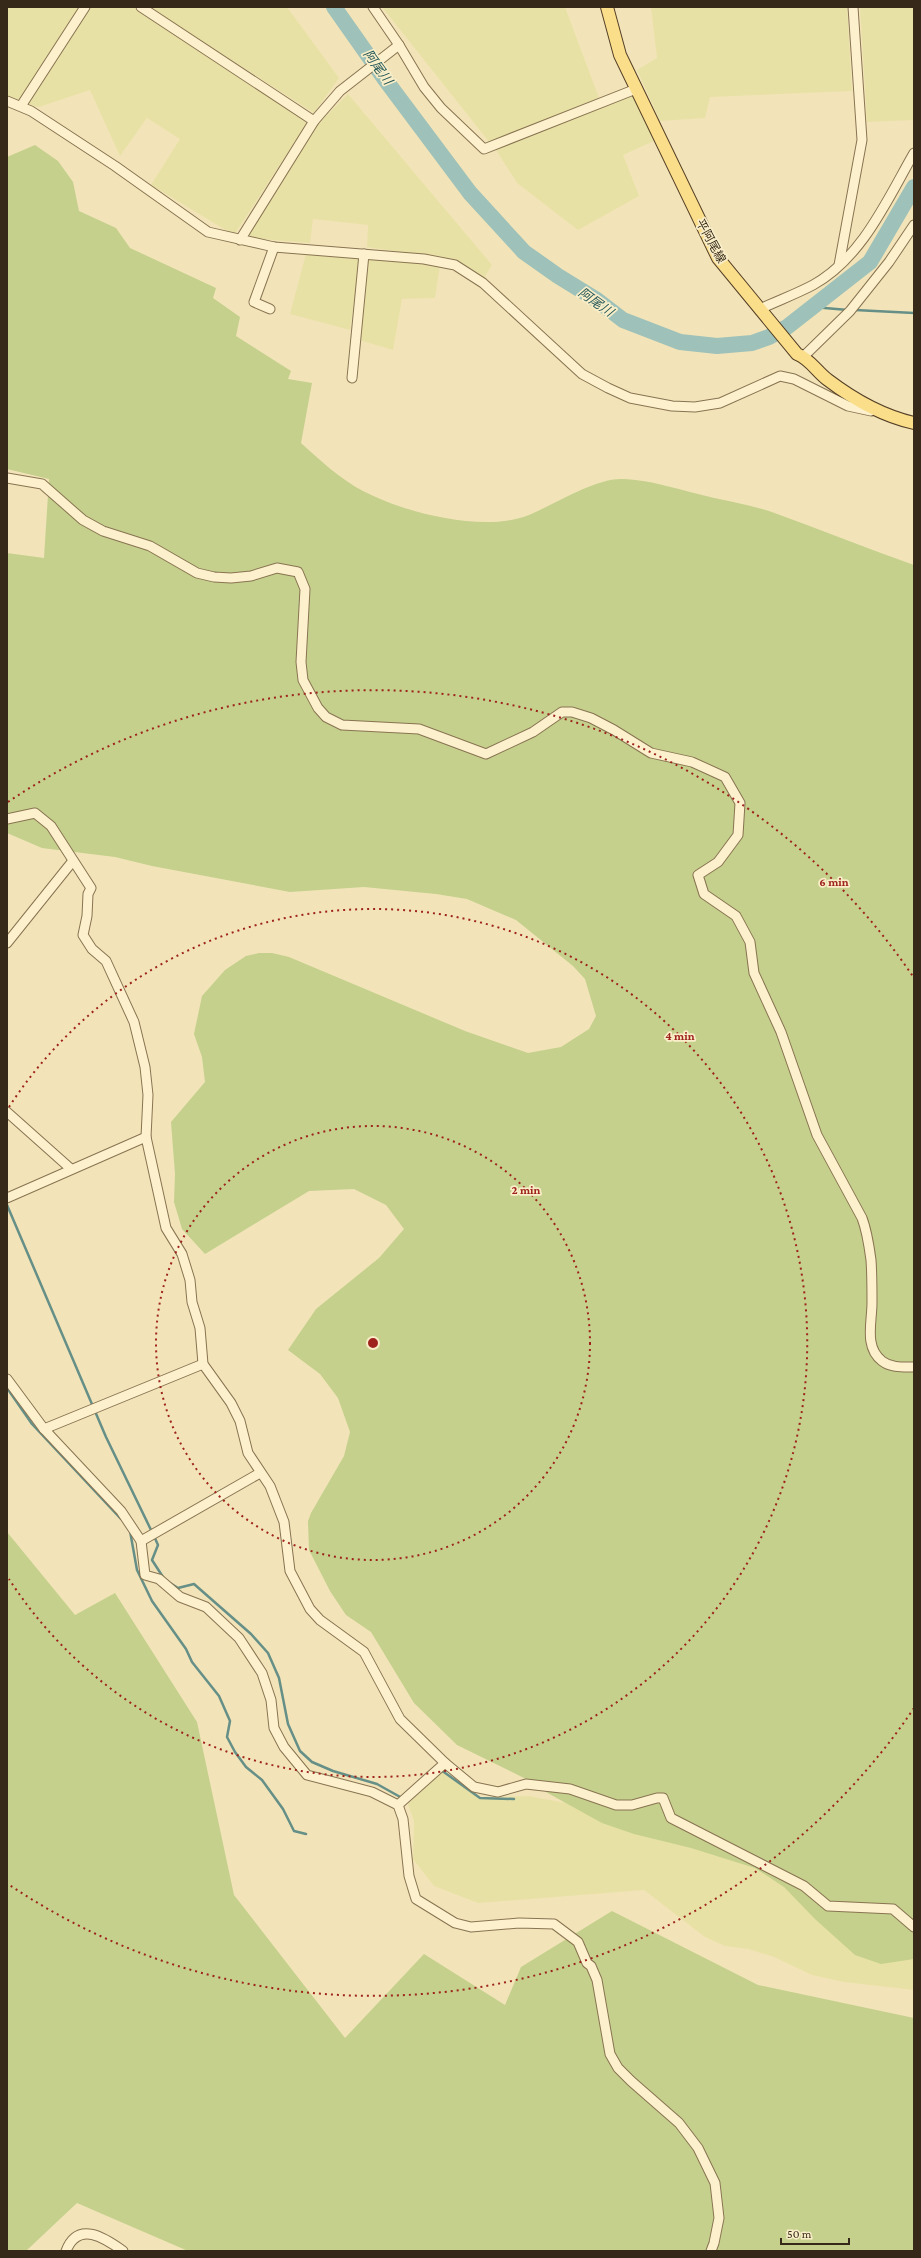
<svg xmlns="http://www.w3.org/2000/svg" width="921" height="2258" viewBox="0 0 921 2258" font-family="'Crimson Pro','Noto Sans JP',serif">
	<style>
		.farmland { fill: #e8e1a5 }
		.green { fill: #c4d08c }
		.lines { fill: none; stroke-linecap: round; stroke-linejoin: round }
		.stream { stroke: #658f87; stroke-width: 2.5 }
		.river { stroke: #9ec1b9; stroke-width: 16 }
		.minor-casing { stroke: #897352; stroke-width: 11 }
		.major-casing { stroke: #564027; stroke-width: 14 }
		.minor { stroke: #fcf1cc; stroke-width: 9 }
		.major { stroke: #fbde8a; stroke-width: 12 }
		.ring { fill: none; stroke: #9e231c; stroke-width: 2; stroke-dasharray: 2 4 }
		.labels { text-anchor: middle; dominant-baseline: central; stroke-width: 3.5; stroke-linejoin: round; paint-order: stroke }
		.street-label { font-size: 12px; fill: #362919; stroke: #f9eec8 }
		.water-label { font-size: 13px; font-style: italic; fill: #265858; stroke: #f9eec8 }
		.centre { fill: #9e231c; stroke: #f9eec8; stroke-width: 2 }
		.ring-label { font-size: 12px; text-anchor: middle; font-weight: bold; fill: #9e231c; stroke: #f9eec8; stroke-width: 3.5; stroke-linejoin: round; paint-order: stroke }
	</style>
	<rect width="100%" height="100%" fill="#f2e4b8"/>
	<!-- farmland -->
	<g class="farmland">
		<path d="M 7,7 L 80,7 L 19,101 L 7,98 Z"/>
		<path d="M 91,7 L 133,7 L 308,122 L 234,235 L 151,185 L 180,139 L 147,118 L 120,156 L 90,90 L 39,107 L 28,104 Z"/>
		<path d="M 149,7 L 287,7 L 339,78 L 314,113 Z"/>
		<path d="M 382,7 L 565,7 L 599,98 L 490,143 Z"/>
		<path d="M 651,7 L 847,7 L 852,91 L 710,97 L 705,118 L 660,121 L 637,70 L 657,58 Z"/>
		<path d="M 860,7 L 914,7 L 914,120 L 867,122 Z"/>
		<path d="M 348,94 L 492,265 L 484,278 L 458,261 L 367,247 L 368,225 L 313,219 L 310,243 L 247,238 L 314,128 Z"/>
		<path d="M 631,94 L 656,140 L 623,155 L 639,196 L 578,230 L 517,183 L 496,150 Z"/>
		<path d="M 306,254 L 360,258 L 350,330 L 290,314 Z"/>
		<path d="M 367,258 L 440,265 L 435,298 L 402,299 L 393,350 L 359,340 Z"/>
		<path d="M 440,1771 L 480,1798 L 528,1796 L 604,1810 L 914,1923 L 914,1990 L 844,1982 L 812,1975 L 774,1957 L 748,1949 L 725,1946 L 705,1937 L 644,1890 L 478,1903 L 434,1886 L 413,1859 L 414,1821 L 408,1804 Z"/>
	</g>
	<!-- green -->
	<g class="green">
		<path d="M 35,145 L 58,161 L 73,182 L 79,211 L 116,228 L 130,248 L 216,288 L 213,298 L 240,317 L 236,336 L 291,371 L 288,379 L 312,383 L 301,443 C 320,460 340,479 363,491 C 405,513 484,533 529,515 C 555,504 597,477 624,479 C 649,480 674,488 698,494 C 721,500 746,504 769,511 C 817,528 865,548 914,565 L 914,1959 L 881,1964 L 855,1955 L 815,1919 L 784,1887 L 755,1868 L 691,1848 L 634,1834 L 602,1823 L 535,1786 L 524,1778 L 457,1745 L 414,1703 L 371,1632 L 346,1615 L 330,1591 L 309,1550 L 308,1521 L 311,1513 L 344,1456 L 350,1432 L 338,1398 L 320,1374 L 288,1350 L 316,1309 L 379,1258 L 404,1229 L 386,1205 L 354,1189 L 309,1191 L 205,1254 L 182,1229 L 174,1202 L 175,1174 L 171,1122 L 205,1082 L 202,1057 L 194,1034 L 202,996 L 225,970 L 246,956 L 259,953 L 272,953 L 289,957 L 465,1031 L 528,1053 L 561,1047 L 589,1029 L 596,1016 L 585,979 L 573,966 L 516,920 L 467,899 L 436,894 L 364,887 L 290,892 L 152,866 L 115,857 L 42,848 L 7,833 L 7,553 L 44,558 L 49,479 L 7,469 L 7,157 Z"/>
		<path d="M 7,1532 L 75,1615 L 115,1593 L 197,1722 L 234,1895 L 345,2038 L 424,1954 L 505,2005 L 521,1967 L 612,1911 L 758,1985 L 914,2018 L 914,2251 L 188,2251 L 77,2203 L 26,2251 L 7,2251 Z"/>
	</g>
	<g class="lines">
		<!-- stream -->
		<g class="stream">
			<path d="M 813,307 L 848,310"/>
			<path d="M 855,310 L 914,313"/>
			<path d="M 7,1205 L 106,1437 L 152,1532"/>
			<path d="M 7,1388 L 32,1424 L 121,1519"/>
			<path d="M 130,1531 L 137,1570 L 152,1601 L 186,1649 L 192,1662 L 219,1696 L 230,1721 L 227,1737 L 235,1752 L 246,1767 L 262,1780 L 283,1809 L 294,1831 L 306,1834"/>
			<path d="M 154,1536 L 158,1545 L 152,1560 L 163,1577"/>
			<path d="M 170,1583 L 178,1588 L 194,1584 L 251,1634 L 268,1653 L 279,1678 L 288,1724 L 300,1751 L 312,1762 L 333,1771 L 377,1784 L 402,1798"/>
			<path d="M 441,1770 L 480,1798 L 514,1799"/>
		</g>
		<!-- river -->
		<path class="river" d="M 334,7 L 384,78 L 470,193 L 524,252 L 558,276 L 597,300 L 623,320 L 680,342 L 717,346 L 752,343 L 769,337 L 787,327 L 870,262 L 914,187"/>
		<!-- minor casing -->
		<g class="minor-casing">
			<g id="minor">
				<path d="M 141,7 L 314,121"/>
				<path d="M 373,7 L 399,45 L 424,87 L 441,108 L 484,149 L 636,89"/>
				<path d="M 7,101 L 31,111 L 115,166 L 208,232 L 274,247 L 424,259 L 455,265 L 483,283 L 582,374 L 608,388 L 630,398 L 672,406 L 695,407 L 720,403 L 780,376 L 794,379 L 848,406 L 871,411"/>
				<path d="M 21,106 L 85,7"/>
				<path d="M 240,240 L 314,121 L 340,91 L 399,45"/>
				<path d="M 839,265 L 862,140 L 853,7"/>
				<path d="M 270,309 L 254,302 L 274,247"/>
				<path d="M 760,309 C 777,301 796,294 813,285 C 862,258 887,200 914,153"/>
				<path d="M 803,357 L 850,311 L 889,262 L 914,225"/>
				<path d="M 352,378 L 364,254"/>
				<path d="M 7,478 L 42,484 L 83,520 L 103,531 L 150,546 L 197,573 L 214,577 L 231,578 L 251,576 L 277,568 L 298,572 L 305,589 L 301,662 L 303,680 L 318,708 L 326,717 L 342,725 L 419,729 L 486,754 L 533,732 L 562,712 L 572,712 L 591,718 L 614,730 L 651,753 L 692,762 L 725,777 L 740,803 L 738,835 L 718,862 L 698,875 L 704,894 L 736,916 L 750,942 L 754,973 L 781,1032 L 817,1135 L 862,1218 C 867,1231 869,1245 871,1260 C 872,1274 872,1289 872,1303 C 872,1322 864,1347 882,1361 C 891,1368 903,1367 914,1367"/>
				<path d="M 7,819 L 35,813 L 51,826 L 91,888 L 88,894 L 87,916 L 83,935 L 92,949 L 106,961 L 134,1022 L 145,1067 L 148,1095 L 146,1137 L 166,1228 L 182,1254 L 190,1280 L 192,1302 L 200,1328 L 203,1364 L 231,1403 L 240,1421 L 248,1453 L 270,1486 L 284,1522 L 290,1571 L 310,1609 L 320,1620 L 364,1652 L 400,1719 L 445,1763 L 474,1787 L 498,1792 L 526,1784 L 570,1789 L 616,1805 L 632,1805 L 657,1798 L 663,1798 L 671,1818 L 804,1886 L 828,1906 L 893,1909 L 914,1927"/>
				<path d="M 7,943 L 72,862"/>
				<path d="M 7,1112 L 71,1169"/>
				<path d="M 7,1198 L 146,1137"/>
				<path d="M 7,1379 L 44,1429 L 121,1511 L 141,1541 L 145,1575 L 159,1579 L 180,1597 L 206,1607 L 239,1638 L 262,1673 L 271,1700 L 274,1728 L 284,1747 L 307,1775 L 372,1792 L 398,1805 L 403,1819 L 409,1876 L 416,1899 L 455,1923 L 471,1927 L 519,1923 L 554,1924 L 578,1942 L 587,1963 L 591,1966 L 597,1980 L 610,2054 L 618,2068 L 631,2081 L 679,2123 L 698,2148 L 715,2183 L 719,2218 L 714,2243 L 711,2251"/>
				<path d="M 44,1429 L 203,1364"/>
				<path d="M 141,1541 L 260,1473"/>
				<path d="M 398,1805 L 445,1763"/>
				<path d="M 66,2251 C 78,2220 105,2238 123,2251"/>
			</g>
		</g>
		<!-- major casing -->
		<g class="major-casing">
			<path id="major" d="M 607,7 L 620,55 L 718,258 L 797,354 C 810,359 817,372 828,380 C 853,399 883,416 914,423"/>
		</g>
		<!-- minor -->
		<use href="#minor" class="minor"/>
		<!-- major -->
		<use href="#major" class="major"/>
	</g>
	<!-- distance rings -->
	<g class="ring">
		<circle cx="373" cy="1343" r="217"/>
		<path d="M9 1107A434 434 0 1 1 9 1579"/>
		<path d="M914 1708A652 652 0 0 1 8 1884M8 802A652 652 0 0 1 914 978"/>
	</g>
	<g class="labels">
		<!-- street labels -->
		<g class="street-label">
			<text transform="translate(711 241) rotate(61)">平阿尾線</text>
		</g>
		<!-- water labels -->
		<g class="water-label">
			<text transform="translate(378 67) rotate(54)">阿尾川</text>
			<text transform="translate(596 302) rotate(35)">阿尾川</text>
		</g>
	</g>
	<circle cx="373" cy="1343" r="6" class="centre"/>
	<g class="ring-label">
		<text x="834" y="886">6 min</text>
		<text x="680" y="1040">4 min</text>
		<text x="526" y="1194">2 min</text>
	</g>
	<!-- border -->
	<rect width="921" height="2258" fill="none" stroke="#362919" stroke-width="16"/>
	<!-- scale -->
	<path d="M781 2238v6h68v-6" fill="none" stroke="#362919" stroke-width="2"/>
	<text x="787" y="2238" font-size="12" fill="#362919" stroke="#f9eec8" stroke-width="3" paint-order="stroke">50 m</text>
</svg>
